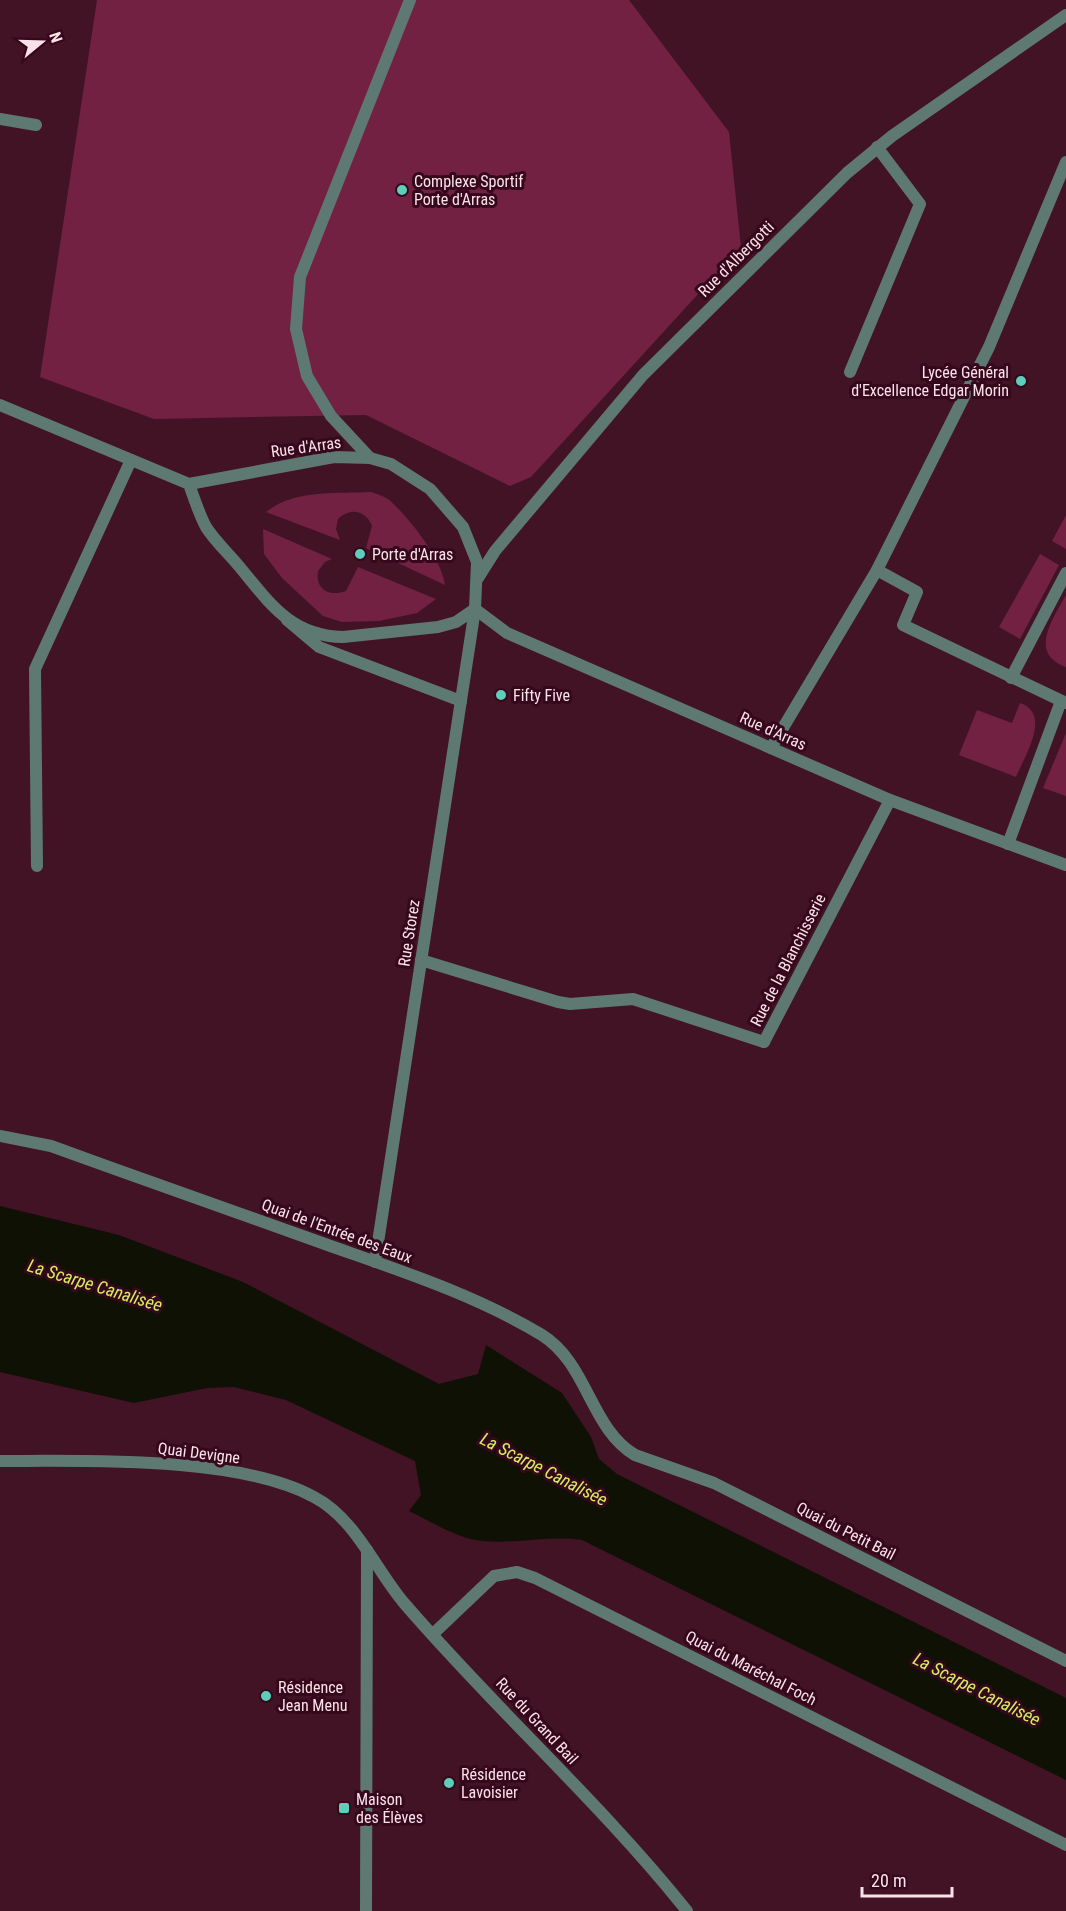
<svg xmlns="http://www.w3.org/2000/svg" width="1066" height="1911" viewBox="0 0 1066 1911" font-family="'Roboto Condensed',sans-serif">
	<style>
		.green { fill: #722142 }
		.water { fill: #0e1104 }
		.lines { fill: none; stroke-linecap: round; stroke-linejoin: round }
		.service { stroke: #5d7972; stroke-width: 12 }
		.pedestrian { stroke: #5d7972; stroke-width: 12 }
		.minor { stroke: #5d7972; stroke-width: 12 }
		.tertiary { stroke: #5d7972; stroke-width: 12 }
		.poi-dot { fill: #5dceb9; stroke: #36081c; stroke-width: 2 }
		.labels { text-anchor: middle; dominant-baseline: central; stroke-width: 6; stroke-linejoin: round; paint-order: stroke }
		.poi-label { font-size: 16px; fill: #fbe2e9; stroke: #36081c; text-anchor: start }
		.street-label { font-size: 16px; fill: #fbe2e9; stroke: #36081c }
		.water-label { font-size: 18px; font-style: italic; fill: #d4ef5d; stroke: #36081c }
	</style>
	<rect width="100%" height="100%" fill="#411325"/>
	<!-- green -->
	<g class="green">
		<path d="M 97,0 L 629,0 L 729,132 L 741,247 L 531,477 L 510,486 L 366,415 L 154,419 L 40,377 Z"/>
		<path d="M 371,492 C 376,494 384,496 388,499 C 408,516 442,559 445,585 L 366,548 L 372,526 C 366,510 350,507 338,519 L 336,529 L 340,540 L 266,512 C 295,489 335,494 371,492 Z"/>
		<path d="M 1066,515 L 1066,549 L 1052,541 Z"/>
		<path d="M 263,529 L 332,559 L 325,562 L 318,571 C 315,590 330,597 346,591 L 358,567 L 436,599 L 417,613 L 379,621 L 342,622 L 323,616 L 282,578 L 264,554 Z"/>
		<path d="M 1040,554 L 1059,565 L 1020,639 L 999,627 Z"/>
		<path d="M 1066,595 L 1066,667 C 1028,653 1053,619 1066,595 Z"/>
		<path d="M 1020,703 C 1052,714 1025,755 1016,777 L 959,755 L 977,710 L 1012,723 Z"/>
		<path d="M 1066,733 L 1066,796 L 1043,788 Z"/>
	</g>
	<!-- water -->
	<path class="water" d="M 0,1206 L 119,1235 L 243,1282 L 439,1384 L 478,1374 L 486,1345 L 562,1393 L 591,1437 L 599,1459 L 617,1474 L 1066,1698 L 1066,1780 L 582,1540 C 550,1535 517,1544 483,1541 C 458,1539 432,1522 409,1511 L 421,1495 L 415,1461 L 286,1400 L 234,1387 L 207,1388 L 134,1403 L 0,1372 Z"/>
	<g class="lines">
		<!-- service -->
		<g class="service">
			<path d="M 0,119 L 36,125"/>
			<path d="M 850,372 L 920,204 L 877,147"/>
			<path d="M 370,458 L 331,416 L 307,376 L 296,329 L 300,277 L 410,0"/>
			<path d="M 877,570 L 917,592 L 903,625 L 1066,703"/>
			<path d="M 1011,678 L 1066,573"/>
			<path d="M 771,748 L 877,570 L 989,347 L 1066,162"/>
			<path d="M 1008,844 L 1061,701"/>
			<path d="M 37,866 L 35,669 L 131,460"/>
		</g>
		<!-- pedestrian -->
		<path class="pedestrian" d="M 764,1042 L 890,800"/>
		<!-- minor -->
		<g class="minor">
			<path d="M 478,578 L 495,551 L 643,375 L 847,173 L 892,136 L 1066,15"/>
			<path d="M 287,620 L 319,647 L 461,701"/>
			<path d="M 421,960 L 558,1002 L 570,1004 L 633,999 L 764,1042"/>
			<path d="M 0,1136 L 51,1146 C 142,1179 233,1211 325,1244 C 398,1270 474,1294 542,1335 C 588,1364 590,1428 635,1455 L 714,1483 L 1066,1661"/>
			<path d="M 375,1262 L 475,609"/>
			<path d="M 433,1634 L 494,1576 L 517,1572 L 535,1578 L 1066,1845"/>
			<path d="M 366,1911 L 367,1550"/>
		</g>
		<!-- tertiary -->
		<g class="tertiary">
			<path d="M 0,405 L 189,484 L 334,457 L 370,458 L 391,464 L 430,489 L 463,527 L 477,562 L 475,609 L 456,622 L 438,627 L 343,637 C 290,636 269,602 238,565 C 228,553 214,540 206,527 C 199,514 194,498 189,484"/>
			<path d="M 475,609 L 507,633 L 890,800 L 1066,865"/>
			<path d="M 0,1461 C 86,1461 239,1456 314,1497 C 356,1519 375,1569 404,1603 C 495,1709 600,1802 687,1911"/>
		</g>
	</g>
	<!-- markers -->
	<g class="poi-dot">
		<circle cx="402" cy="190" r="6"/>
		<circle cx="1021" cy="381" r="6"/>
		<circle cx="360" cy="554" r="6"/>
		<circle cx="501" cy="695" r="6"/>
		<circle cx="266" cy="1696" r="6"/>
		<circle cx="449" cy="1783" r="6"/>
		<rect x="338" y="1802" width="12" height="12" rx="3"/>
	</g>
	<g class="labels">
		<!-- poi labels -->
		<g class="poi-label">
			<text x="414" y="181">Complexe Sportif<tspan x="414" dy="18">Porte d'Arras</tspan></text>
			<text x="1009" y="372" text-anchor="end">Lycée Général<tspan x="1009" dy="18">d'Excellence Edgar Morin</tspan></text>
			<text x="372" y="554">Porte d'Arras</text>
			<text x="513" y="695">Fifty Five</text>
			<text x="278" y="1687">Résidence<tspan x="278" dy="18">Jean Menu</tspan></text>
			<text x="461" y="1774">Résidence<tspan x="461" dy="18">Lavoisier</tspan></text>
			<text x="356" y="1799">Maison<tspan x="356" dy="18">des Élèves</tspan></text>
		</g>
		<!-- street labels -->
		<g class="street-label">
			<text transform="translate(736 259) rotate(-45)">Rue d'Albergotti</text>
			<text transform="translate(306 447) rotate(-8)">Rue d'Arras</text>
			<text transform="translate(773 731) rotate(24)">Rue d'Arras</text>
			<text transform="translate(409 933) rotate(-81)">Rue Storez</text>
			<text transform="translate(788 960) rotate(-63)">Rue de la Blanchisserie</text>
			<text transform="translate(337 1231) rotate(20)">Quai de l'Entrée des Eaux</text>
			<text transform="translate(199 1453) rotate(7)">Quai Devigne</text>
			<text transform="translate(846 1531) rotate(27)">Quai du Petit Bail</text>
			<text transform="translate(751 1668) rotate(27)">Quai du Maréchal Foch</text>
			<text transform="translate(537 1721) rotate(47)">Rue du Grand Bail</text>
		</g>
		<!-- water labels -->
		<g class="water-label">
			<text transform="translate(95 1285) rotate(17)">La Scarpe Canalisée</text>
			<text transform="translate(544 1469) rotate(27)">La Scarpe Canalisée</text>
			<text transform="translate(977 1689) rotate(27)">La Scarpe Canalisée</text>
		</g>
	</g>
	<!-- north arrow -->
	<g transform="translate(42 42) rotate(71)" stroke="#36081c" stroke-width="4.5" paint-order="stroke">
	<path d="M0-4.5L10 22L0 15L-10 22Z" fill="#fbe2e9"/>
	<text y="-9" font-size="16" font-weight="bold" text-anchor="middle" fill="#fbe2e9">N</text>
	</g>
	<!-- scale -->
	<path d="M862 1887v9h90v-9" fill="none" stroke="#fbe2e9" stroke-width="3"/>
	<text x="871" y="1887" font-size="18" fill="#fbe2e9" stroke="#36081c" stroke-width="4.5" paint-order="stroke">20 m</text>
</svg>
